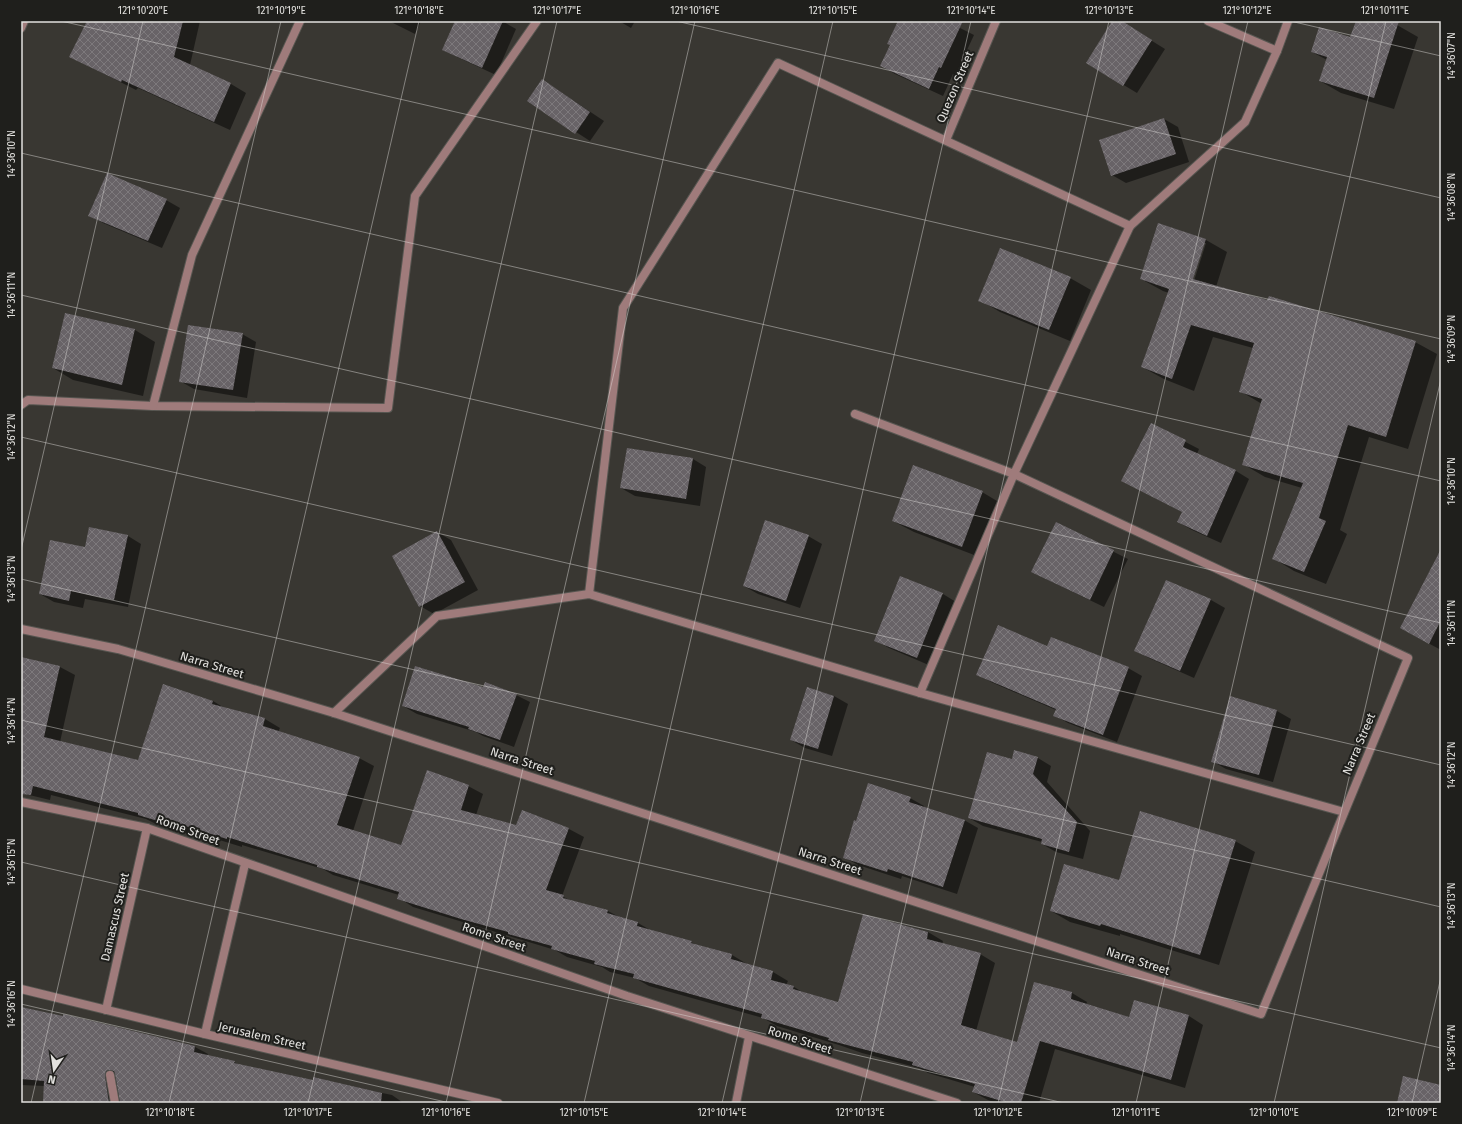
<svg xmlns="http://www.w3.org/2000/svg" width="1462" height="1124" viewBox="0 0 1462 1124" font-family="'Fira Sans',sans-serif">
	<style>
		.shadow { fill: #0007; fill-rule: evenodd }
		.building { fill: url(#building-cross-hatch) }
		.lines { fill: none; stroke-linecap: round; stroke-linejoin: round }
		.service-casing { stroke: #575651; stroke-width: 10 }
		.minor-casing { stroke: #575651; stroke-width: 10 }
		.service { stroke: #9f7b7b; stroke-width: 8 }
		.minor { stroke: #9f7b7b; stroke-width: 8 }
		.ticks { fill: none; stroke: #e2e1de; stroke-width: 1; stroke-opacity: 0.45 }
		.labels { text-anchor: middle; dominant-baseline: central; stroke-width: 4; stroke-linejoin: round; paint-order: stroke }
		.street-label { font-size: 12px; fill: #e2e1de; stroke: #1f1f1c }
		.neatline { fill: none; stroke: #e2e1de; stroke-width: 1.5 }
		.ticks-label { font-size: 10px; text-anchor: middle; fill: #e2e1de }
	</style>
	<defs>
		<pattern id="building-cross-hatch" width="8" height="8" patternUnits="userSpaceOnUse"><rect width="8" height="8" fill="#686367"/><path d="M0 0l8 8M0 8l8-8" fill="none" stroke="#7d797c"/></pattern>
	</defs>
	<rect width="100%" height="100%" fill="#393732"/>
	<!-- shadow -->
	<g class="shadow">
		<path d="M 88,21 L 200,21 L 190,65 L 231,84 L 246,93 L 230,130 L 138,88 L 136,90 L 71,57 Z"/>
		<path d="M 389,21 L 421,21 L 415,34 Z"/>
		<path d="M 456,21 L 502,21 L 516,29 L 496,75 L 457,57 L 444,49 Z"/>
		<path d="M 619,21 L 635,21 L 631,28 Z"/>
		<path d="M 899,21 L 946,21 L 974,35 L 955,76 L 953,74 L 943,96 L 895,74 L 882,66 L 891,45 Z"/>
		<path d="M 1113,21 L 1120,21 L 1165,49 L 1137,93 L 1087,63 Z"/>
		<path d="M 1357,21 L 1384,21 L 1397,25 L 1418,37 L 1394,109 L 1341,93 L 1320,81 L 1327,60 L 1312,52 L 1351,39 Z"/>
		<path d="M 556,89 L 604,121 L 590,141 L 528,101 Z"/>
		<path d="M 1164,119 L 1178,127 L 1189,162 L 1126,183 L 1112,175 Z"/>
		<path d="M 166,200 L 180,208 L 162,248 L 103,223 L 90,215 Z"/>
		<path d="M 1159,224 L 1206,240 L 1227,252 L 1216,287 L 1415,342 L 1437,354 L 1408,449 L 1369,437 L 1340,530 L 1347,534 L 1326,584 L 1294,571 L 1273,558 L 1302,488 L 1265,477 L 1243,464 L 1262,404 L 1240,391 L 1253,348 L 1213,337 L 1194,391 L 1164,379 L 1142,367 L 1169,293 L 1163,291 L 1141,279 ZM 1204,243 L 1206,243 L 1193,284 L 1191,284 Z"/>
		<path d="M 1070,278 L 1091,290 L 1070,341 L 1000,312 L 980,300 Z"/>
		<path d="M 65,314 L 135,330 L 155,342 L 143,396 L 73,380 L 53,368 Z"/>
		<path d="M 242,334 L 256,342 L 247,398 L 194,389 L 180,381 Z"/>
		<path d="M 1151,424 L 1199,449 L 1197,454 L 1236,471 L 1249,479 L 1221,543 L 1192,530 L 1178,522 L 1183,512 Z"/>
		<path d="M 693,459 L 706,467 L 700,506 L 635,496 L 621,488 Z"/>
		<path d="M 982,492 L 1002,504 L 982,558 L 914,532 L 893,521 Z"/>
		<path d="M 1056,523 L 1128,559 L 1104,607 L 1046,579 Z"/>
		<path d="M 437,532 L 451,540 L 478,590 L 434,614 L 420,606 Z"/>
		<path d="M 128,536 L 141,544 L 128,607 L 85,599 L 83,608 L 54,602 L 40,594 L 86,548 Z"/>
		<path d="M 808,536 L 822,544 L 800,608 L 758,594 L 744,586 Z"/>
		<path d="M 1441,567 L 1441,650 L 1415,636 Z"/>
		<path d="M 1166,581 L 1211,600 L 1225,608 L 1194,678 L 1149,658 L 1136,651 Z"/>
		<path d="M 943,594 L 956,602 L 931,666 L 889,648 L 875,640 Z"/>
		<path d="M 1048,648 L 1128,668 L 1142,676 L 1117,742 L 1068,723 L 1054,715 L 1056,710 L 991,682 L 978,674 Z"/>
		<path d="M 21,658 L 60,667 L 75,675 L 60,742 L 138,762 L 213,701 L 226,709 L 265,719 L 280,728 L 278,732 L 359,758 L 374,766 L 353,831 L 402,847 L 468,786 L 483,794 L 476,815 L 517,827 L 522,811 L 569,829 L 584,837 L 562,896 L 571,901 L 608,911 L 621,918 L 638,923 L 652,931 L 691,942 L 698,946 L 732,955 L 747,964 L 747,965 L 773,972 L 788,981 L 786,985 L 794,987 L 804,993 L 839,1003 L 863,915 L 928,932 L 943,941 L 942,944 L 980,954 L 995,963 L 976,1031 L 1017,1043 L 1035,983 L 1072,993 L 1087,1002 L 1086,1005 L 1130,1018 L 1189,1016 L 1203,1025 L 1185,1088 L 1055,1049 L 1039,1103 L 997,1103 L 988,1100 L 973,1092 L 975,1087 L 928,1073 L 919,1068 L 862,1053 L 839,1045 L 777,1026 L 763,1018 L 649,986 L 635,978 L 610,972 L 602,967 L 567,957 L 555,950 L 413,907 L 399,898 L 399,895 L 333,875 L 323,869 L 242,845 L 242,847 L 197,833 L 196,836 L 154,823 L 146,819 L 51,795 L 50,800 L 21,793 Z"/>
		<path d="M 808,688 L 834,696 L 848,704 L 832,756 L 805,748 L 791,740 Z"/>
		<path d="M 484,689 L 516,695 L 530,702 L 514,747 L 483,736 L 476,732 L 417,714 L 403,706 Z"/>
		<path d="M 1230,698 L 1277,711 L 1291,719 L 1273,782 L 1226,769 L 1212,761 Z"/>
		<path d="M 1038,758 L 1051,766 L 1047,782 L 1090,831 L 1083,859 L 1056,852 L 1042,844 L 1042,842 L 983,826 L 969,818 L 1012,760 Z"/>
		<path d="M 910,798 L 924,806 L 924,808 L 964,820 L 978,828 L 957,894 L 902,876 L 901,879 L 858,865 L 844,857 L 857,822 Z"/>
		<path d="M 1235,841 L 1255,852 L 1219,965 L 1120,934 L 1120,936 L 1070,922 L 1051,911 L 1119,881 Z"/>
		<path d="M 21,1008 L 195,1047 L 208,1054 L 207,1056 L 234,1062 L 241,1066 L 314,1081 L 314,1079 L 392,1095 L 402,1102 L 408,1103 L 44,1103 L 45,1086 L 21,1085 ZM 102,1068 L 117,1076 L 117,1078 L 101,1069 Z"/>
	</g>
	<!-- building -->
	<g class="building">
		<path d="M 87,21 L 183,21 L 174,57 L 231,83 L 214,122 L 122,80 L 121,82 L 69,57 Z"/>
		<path d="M 455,21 L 503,21 L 482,68 L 442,50 Z"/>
		<path d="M 898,21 L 963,21 L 941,68 L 939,67 L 929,89 L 880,66 L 890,45 L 887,44 Z"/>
		<path d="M 1112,21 L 1122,21 L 1152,40 L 1123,86 L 1086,63 Z"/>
		<path d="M 1356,21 L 1399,21 L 1374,98 L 1319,81 L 1327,57 L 1311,52 L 1319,27 L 1350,37 Z"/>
		<path d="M 542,79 L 590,112 L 575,134 L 527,101 Z"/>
		<path d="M 1164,118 L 1176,154 L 1111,176 L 1099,140 Z"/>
		<path d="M 107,173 L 167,199 L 148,241 L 88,216 Z"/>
		<path d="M 1158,223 L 1206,239 L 1193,279 L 1267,300 L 1269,296 L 1416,341 L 1386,437 L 1348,425 L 1319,518 L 1326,521 L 1304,572 L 1272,559 L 1303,483 L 1242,465 L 1262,399 L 1239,392 L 1254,343 L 1191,325 L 1172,379 L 1141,367 L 1169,289 L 1140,279 Z"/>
		<path d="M 1000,248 L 1071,277 L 1049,330 L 978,301 Z"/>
		<path d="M 65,313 L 135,329 L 122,385 L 52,368 Z"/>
		<path d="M 188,325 L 243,333 L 233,390 L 179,382 Z"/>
		<path d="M 1151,423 L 1186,440 L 1183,447 L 1236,470 L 1207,536 L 1177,522 L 1182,512 L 1121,481 Z"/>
		<path d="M 627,448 L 693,458 L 686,499 L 620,488 Z"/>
		<path d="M 913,465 L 983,491 L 962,547 L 892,521 Z"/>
		<path d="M 765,520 L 809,535 L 786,601 L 743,586 Z"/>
		<path d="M 1056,522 L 1114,550 L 1090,600 L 1031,572 Z"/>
		<path d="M 89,527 L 128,535 L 114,600 L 71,591 L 69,601 L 39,594 L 50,540 L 85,547 Z"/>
		<path d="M 437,531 L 465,582 L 419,607 L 392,556 Z"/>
		<path d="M 1441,549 L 1441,620 L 1429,644 L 1400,628 Z"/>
		<path d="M 900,576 L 943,593 L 917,658 L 874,641 Z"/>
		<path d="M 1166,580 L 1211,599 L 1180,671 L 1134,651 Z"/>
		<path d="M 998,625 L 1047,646 L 1051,637 L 1129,667 L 1103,735 L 1053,716 L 1056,709 L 976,675 Z"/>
		<path d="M 21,657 L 60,666 L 44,737 L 138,760 L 163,684 L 213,701 L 212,704 L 265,718 L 263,726 L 360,757 L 337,825 L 401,845 L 427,770 L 469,785 L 461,810 L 516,825 L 522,810 L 569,828 L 546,890 L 564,895 L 563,898 L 608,910 L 607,913 L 638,922 L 637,926 L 692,941 L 691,943 L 732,954 L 731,959 L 773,971 L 771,980 L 794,986 L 793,989 L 838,1002 L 863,914 L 928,932 L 927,939 L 981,953 L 961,1025 L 1017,1042 L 1034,982 L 1072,992 L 1071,999 L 1129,1017 L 1134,1000 L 1189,1015 L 1171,1080 L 1040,1041 L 1021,1103 L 1008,1103 L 972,1092 L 975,1084 L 912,1065 L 913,1062 L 847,1045 L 828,1040 L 829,1038 L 761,1018 L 762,1014 L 633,978 L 634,974 L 594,964 L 595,961 L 551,949 L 552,946 L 508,934 L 508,932 L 461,919 L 397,899 L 399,892 L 317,867 L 317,865 L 227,837 L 227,839 L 182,825 L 181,828 L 138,815 L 138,813 L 33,786 L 31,795 L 21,794 Z"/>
		<path d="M 415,666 L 483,687 L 485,682 L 517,694 L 500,740 L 468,729 L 469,727 L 402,706 Z"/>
		<path d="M 807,687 L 834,696 L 818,749 L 790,740 Z"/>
		<path d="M 1230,696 L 1277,710 L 1259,775 L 1211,762 Z"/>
		<path d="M 1014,750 L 1038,757 L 1033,774 L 1077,822 L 1069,852 L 1041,844 L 1042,839 L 968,818 L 987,752 L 1012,759 Z"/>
		<path d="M 868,783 L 911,797 L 909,802 L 965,820 L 943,887 L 888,869 L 887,872 L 843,858 L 854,820 L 856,821 Z"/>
		<path d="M 1140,811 L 1236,840 L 1200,955 L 1101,924 L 1100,926 L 1050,911 L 1064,864 L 1119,880 Z"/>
		<path d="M 21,1007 L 63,1016 L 63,1014 L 195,1046 L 194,1052 L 235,1061 L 234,1063 L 313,1080 L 313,1077 L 382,1093 L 381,1103 L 120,1103 L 115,1074 L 114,1071 L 109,1070 L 106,1071 L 105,1076 L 109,1103 L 43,1103 L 44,1081 L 21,1079 Z"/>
		<path d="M 1403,1076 L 1441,1085 L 1441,1103 L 1397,1103 Z"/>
	</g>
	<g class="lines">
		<!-- service casing -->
		<g class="service-casing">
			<path id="service" d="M 205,1034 L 245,864"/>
		</g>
		<!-- minor casing -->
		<g class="minor-casing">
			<g id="minor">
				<path d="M 1208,21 L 1277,51"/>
				<path d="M 21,28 L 24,21"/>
				<path d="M 946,140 L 996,21"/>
				<path d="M 21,405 L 28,400 L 153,406 L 388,408 L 415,196 L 537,21"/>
				<path d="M 153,406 L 192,255 L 300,21"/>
				<path d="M 589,594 L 623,308 L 778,63 L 1130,226 L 1245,122 L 1277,51 L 1288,21"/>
				<path d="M 21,629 L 118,649 L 334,713 L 1261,1014 L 1408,658 L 1014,474 L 855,414"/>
				<path d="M 920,693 L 1014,474 L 1130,226"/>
				<path d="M 334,713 L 437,616 L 589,594 L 920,693 L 1344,812"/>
				<path d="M 21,802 L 147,828 L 627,996 L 957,1103"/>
				<path d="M 21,989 L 205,1034 L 498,1103"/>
				<path d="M 106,1010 L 147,828"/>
				<path d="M 110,1075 L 115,1103"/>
				<path d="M 736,1103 L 749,1037"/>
			</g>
		</g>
		<!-- service -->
		<use href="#service" class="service"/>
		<!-- minor -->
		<use href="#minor" class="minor"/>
	</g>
	<!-- ticks -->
	<path class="ticks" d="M 61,21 L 1441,339M 676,21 L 1441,198M 1290,21 L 1441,56M 21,153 L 1441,481M 21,295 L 1441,623M 21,437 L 1441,765M 21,550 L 143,21M 21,579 L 1441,907M 21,720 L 1441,1048M 21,862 L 1064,1103M 21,1004 L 450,1103M 31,1103 L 281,21M 169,1103 L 419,21M 308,1103 L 557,21M 446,1103 L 695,21M 584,1103 L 833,21M 722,1103 L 971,21M 860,1103 L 1109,21M 998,1103 L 1248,21M 1136,1103 L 1386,21M 1274,1103 L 1441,379M 1412,1103 L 1441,977"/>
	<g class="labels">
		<!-- street labels -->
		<g class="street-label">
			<text transform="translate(955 87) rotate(-67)">Quezon Street</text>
			<text transform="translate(212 665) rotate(17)">Narra Street</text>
			<text transform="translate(1359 744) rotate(-67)">Narra Street</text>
			<text transform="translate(522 761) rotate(18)">Narra Street</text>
			<text transform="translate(188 830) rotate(20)">Rome Street</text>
			<text transform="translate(830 861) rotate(18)">Narra Street</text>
			<text transform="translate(115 917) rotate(-77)">Damascus Street</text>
			<text transform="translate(494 937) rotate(19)">Rome Street</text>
			<text transform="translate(1138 961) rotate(18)">Narra Street</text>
			<text transform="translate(262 1036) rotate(13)">Jerusalem Street</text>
			<text transform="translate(800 1040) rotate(18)">Rome Street</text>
		</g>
	</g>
	<!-- border -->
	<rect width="1462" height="1124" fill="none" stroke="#1f1f1c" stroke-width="44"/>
	<!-- north arrow -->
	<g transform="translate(54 1070) rotate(193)" stroke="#1f1f1c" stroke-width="3" paint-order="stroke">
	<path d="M0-3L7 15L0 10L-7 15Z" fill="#e2e1de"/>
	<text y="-6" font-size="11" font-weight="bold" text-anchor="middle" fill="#e2e1de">N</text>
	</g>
	<rect x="22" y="22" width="1418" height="1080" class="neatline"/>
	<g class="ticks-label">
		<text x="143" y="14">121°10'20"E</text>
		<text x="281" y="14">121°10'19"E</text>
		<text x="419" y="14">121°10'18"E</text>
		<text x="557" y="14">121°10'17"E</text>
		<text x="695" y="14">121°10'16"E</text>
		<text x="833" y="14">121°10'15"E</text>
		<text x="971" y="14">121°10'14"E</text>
		<text x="1109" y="14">121°10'13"E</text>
		<text x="1247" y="14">121°10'12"E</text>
		<text x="1385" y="14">121°10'11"E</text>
		<text transform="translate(1451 56) rotate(-90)" y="4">14°36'07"N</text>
		<text transform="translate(11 154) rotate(-90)" y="4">14°36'10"N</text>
		<text transform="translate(1451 197) rotate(-90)" y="4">14°36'08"N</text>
		<text transform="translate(11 295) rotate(-90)" y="4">14°36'11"N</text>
		<text transform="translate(1451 339) rotate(-90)" y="4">14°36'09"N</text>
		<text transform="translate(11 437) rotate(-90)" y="4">14°36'12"N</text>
		<text transform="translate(1451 481) rotate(-90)" y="4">14°36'10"N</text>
		<text transform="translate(11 579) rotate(-90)" y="4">14°36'13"N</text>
		<text transform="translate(1451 623) rotate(-90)" y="4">14°36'11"N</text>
		<text transform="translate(11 721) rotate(-90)" y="4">14°36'14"N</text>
		<text transform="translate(1451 765) rotate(-90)" y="4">14°36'12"N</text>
		<text transform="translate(11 862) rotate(-90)" y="4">14°36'15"N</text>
		<text transform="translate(1451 906) rotate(-90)" y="4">14°36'13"N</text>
		<text transform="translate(11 1004) rotate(-90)" y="4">14°36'16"N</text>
		<text transform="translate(1451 1048) rotate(-90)" y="4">14°36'14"N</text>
		<text x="170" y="1116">121°10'18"E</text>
		<text x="308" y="1116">121°10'17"E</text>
		<text x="446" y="1116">121°10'16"E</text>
		<text x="584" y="1116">121°10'15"E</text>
		<text x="722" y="1116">121°10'14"E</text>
		<text x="860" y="1116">121°10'13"E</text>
		<text x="998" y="1116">121°10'12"E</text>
		<text x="1136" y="1116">121°10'11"E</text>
		<text x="1274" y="1116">121°10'10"E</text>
		<text x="1412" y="1116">121°10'09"E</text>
	</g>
</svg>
